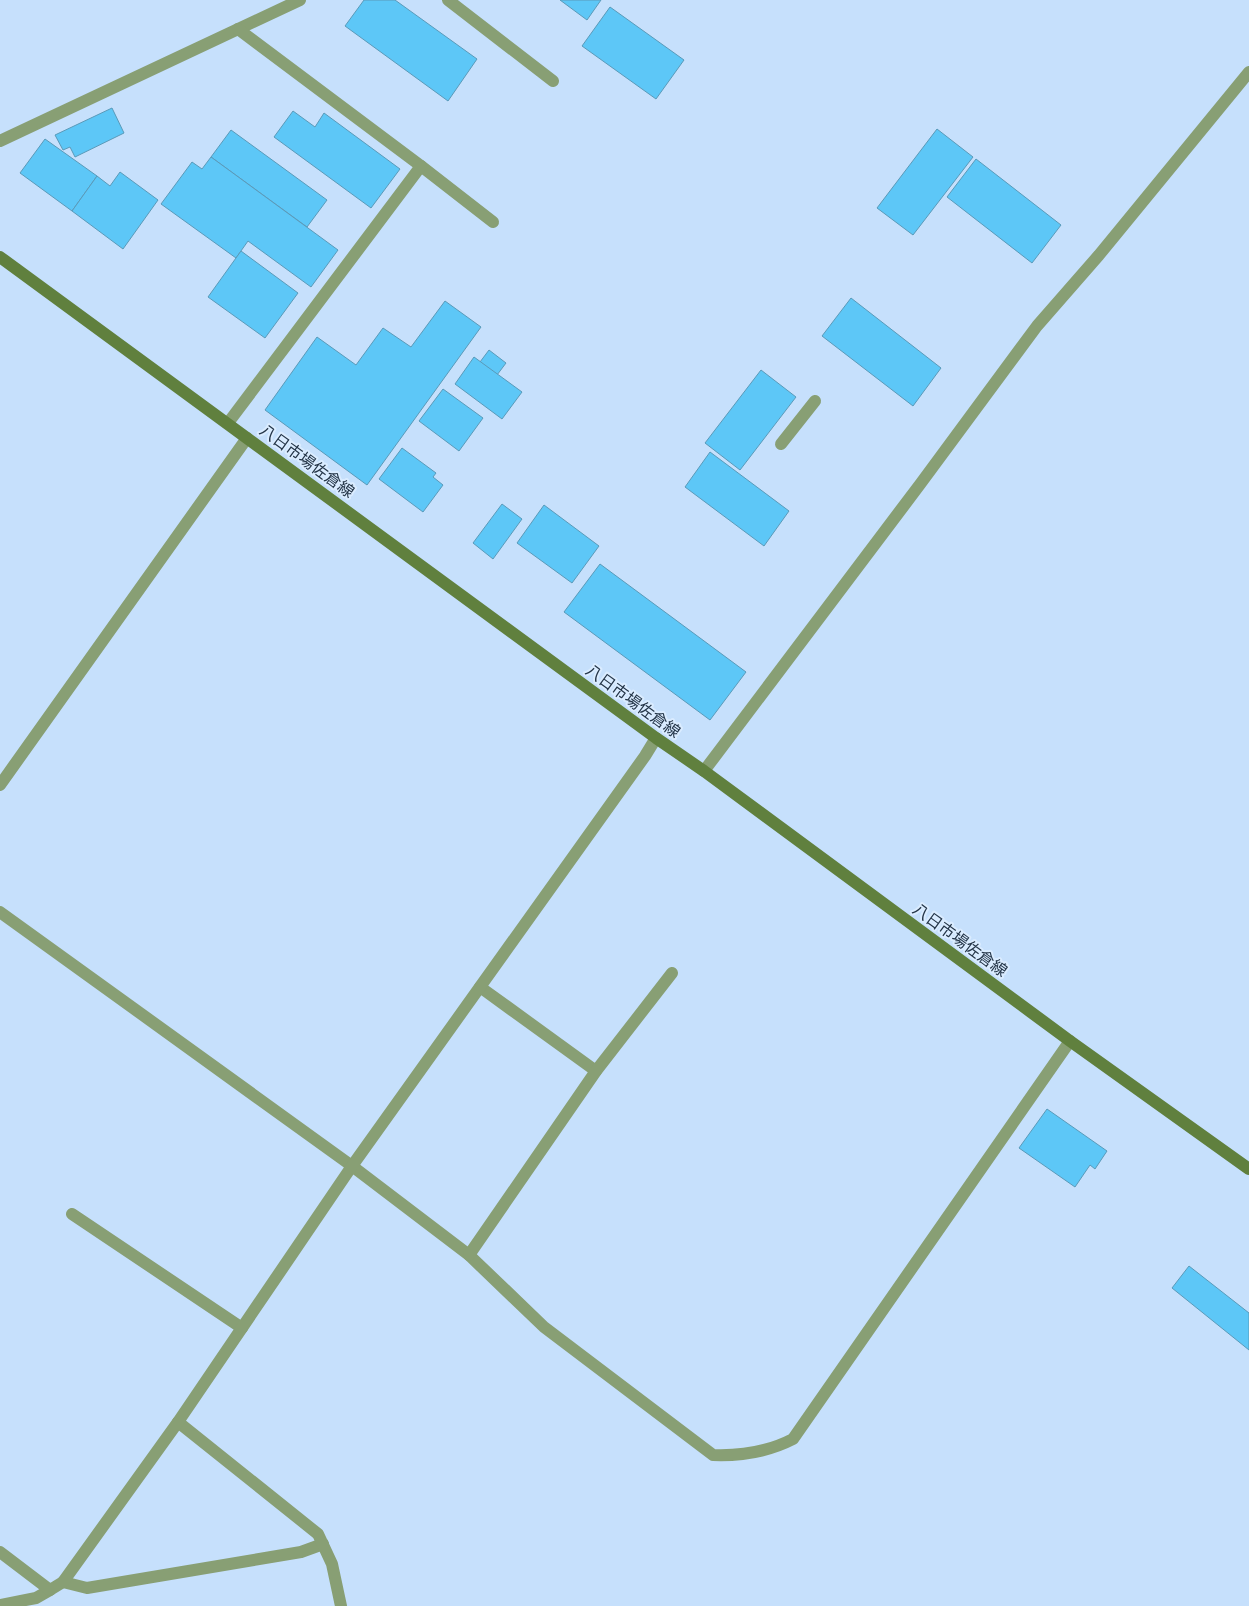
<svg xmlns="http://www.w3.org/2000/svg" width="1249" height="1606" viewBox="0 0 1249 1606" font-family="Raleway,'Noto Sans JP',sans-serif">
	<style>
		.building { fill: #5dc7f7; stroke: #5a9ab9 }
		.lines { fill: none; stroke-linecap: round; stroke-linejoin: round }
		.service { stroke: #889f74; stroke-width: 12 }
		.minor { stroke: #889f74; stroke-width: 12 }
		.secondary { stroke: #60803e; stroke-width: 12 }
		.labels { text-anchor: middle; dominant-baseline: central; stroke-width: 4; stroke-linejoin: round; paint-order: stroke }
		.street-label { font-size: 16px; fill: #243548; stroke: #daecff }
	</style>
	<rect width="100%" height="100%" fill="#c6e0fc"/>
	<!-- building -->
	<g class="building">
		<path d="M 364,0 L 395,0 L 477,59 L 448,101 L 345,26 Z"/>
		<path d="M 560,0 L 601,0 L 587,20 Z"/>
		<path d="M 610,7 L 684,60 L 656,99 L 582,46 Z"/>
		<path d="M 112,108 L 124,133 L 75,157 L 70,147 L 63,150 L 55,135 Z"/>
		<path d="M 293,111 L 315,127 L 324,113 L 400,169 L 371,208 L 274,137 Z"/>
		<path d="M 937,129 L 973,157 L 913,235 L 877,208 Z"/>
		<path d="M 231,130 L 327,200 L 307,227 L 211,157 Z"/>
		<path d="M 45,139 L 97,176 L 72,211 L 20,173 Z"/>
		<path d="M 211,157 L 338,250 L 311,287 L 248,241 L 236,258 L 161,204 L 192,162 L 202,169 Z"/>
		<path d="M 976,159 L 1061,225 L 1032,263 L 947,197 Z"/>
		<path d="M 120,172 L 158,200 L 123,249 L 72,211 L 97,176 L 110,186 Z"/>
		<path d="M 241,251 L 298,293 L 265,338 L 208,297 Z"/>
		<path d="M 851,298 L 941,368 L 913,406 L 822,336 Z"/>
		<path d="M 445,301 L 481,327 L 367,485 L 265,410 L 317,337 L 356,365 L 383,328 L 411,347 Z"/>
		<path d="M 489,350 L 506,363 L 497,375 L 480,362 Z"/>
		<path d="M 474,357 L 522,392 L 502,419 L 455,384 Z"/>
		<path d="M 761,370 L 796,397 L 740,470 L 705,443 Z"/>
		<path d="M 443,389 L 483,418 L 459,451 L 419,421 Z"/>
		<path d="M 402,448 L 436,473 L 433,477 L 443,485 L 423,512 L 379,479 Z"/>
		<path d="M 710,452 L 789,511 L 764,546 L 685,487 Z"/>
		<path d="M 502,504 L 522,519 L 493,559 L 473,543 Z"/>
		<path d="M 544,505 L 599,546 L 572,583 L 517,543 Z"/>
		<path d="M 600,564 L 746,672 L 710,720 L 564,612 Z"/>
		<path d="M 1047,1109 L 1107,1151 L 1095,1169 L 1090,1165 L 1075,1187 L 1019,1148 Z"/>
		<path d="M 1189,1266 L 1249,1313 L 1249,1350 L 1172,1288 Z"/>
	</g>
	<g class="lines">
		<!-- service -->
		<g class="service">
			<path d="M 448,0 L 553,81"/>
			<path d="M 421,166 L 493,222"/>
			<path d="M 781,444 L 815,401"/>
			<path d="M 63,1582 L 87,1588 L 301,1552 L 323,1544"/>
			<path d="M 0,1605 L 36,1598 L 50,1590"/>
		</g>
		<!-- minor -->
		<g class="minor">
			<path d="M 0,141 L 300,0"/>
			<path d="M 228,423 L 421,166 L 238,29"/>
			<path d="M 704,771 L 921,483 L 1037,326 L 1099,255 L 1249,72"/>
			<path d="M 0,785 L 247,438"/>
			<path d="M 0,912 L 352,1166 L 469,1255 L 544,1327 L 713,1455 C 741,1456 768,1452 793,1439 L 1070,1041"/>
			<path d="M 480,987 L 596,1071"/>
			<path d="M 72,1214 L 242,1328"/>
			<path d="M 469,1255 L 596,1071 L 672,973"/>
			<path d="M 178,1422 L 318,1534 L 332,1564 L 341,1606"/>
			<path d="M 0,1552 L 50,1590 L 63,1582 L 178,1422 L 352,1166 L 645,756 L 656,738"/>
		</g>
		<!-- secondary -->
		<path class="secondary" d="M 0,257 L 656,738 L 704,771 L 1070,1041 L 1249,1169"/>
	</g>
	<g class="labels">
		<!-- street labels -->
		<g class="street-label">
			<text transform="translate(307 461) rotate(36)">八日市場佐倉線</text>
			<text transform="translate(633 701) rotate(36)">八日市場佐倉線</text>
			<text transform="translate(960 940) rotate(36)">八日市場佐倉線</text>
		</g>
	</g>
</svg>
